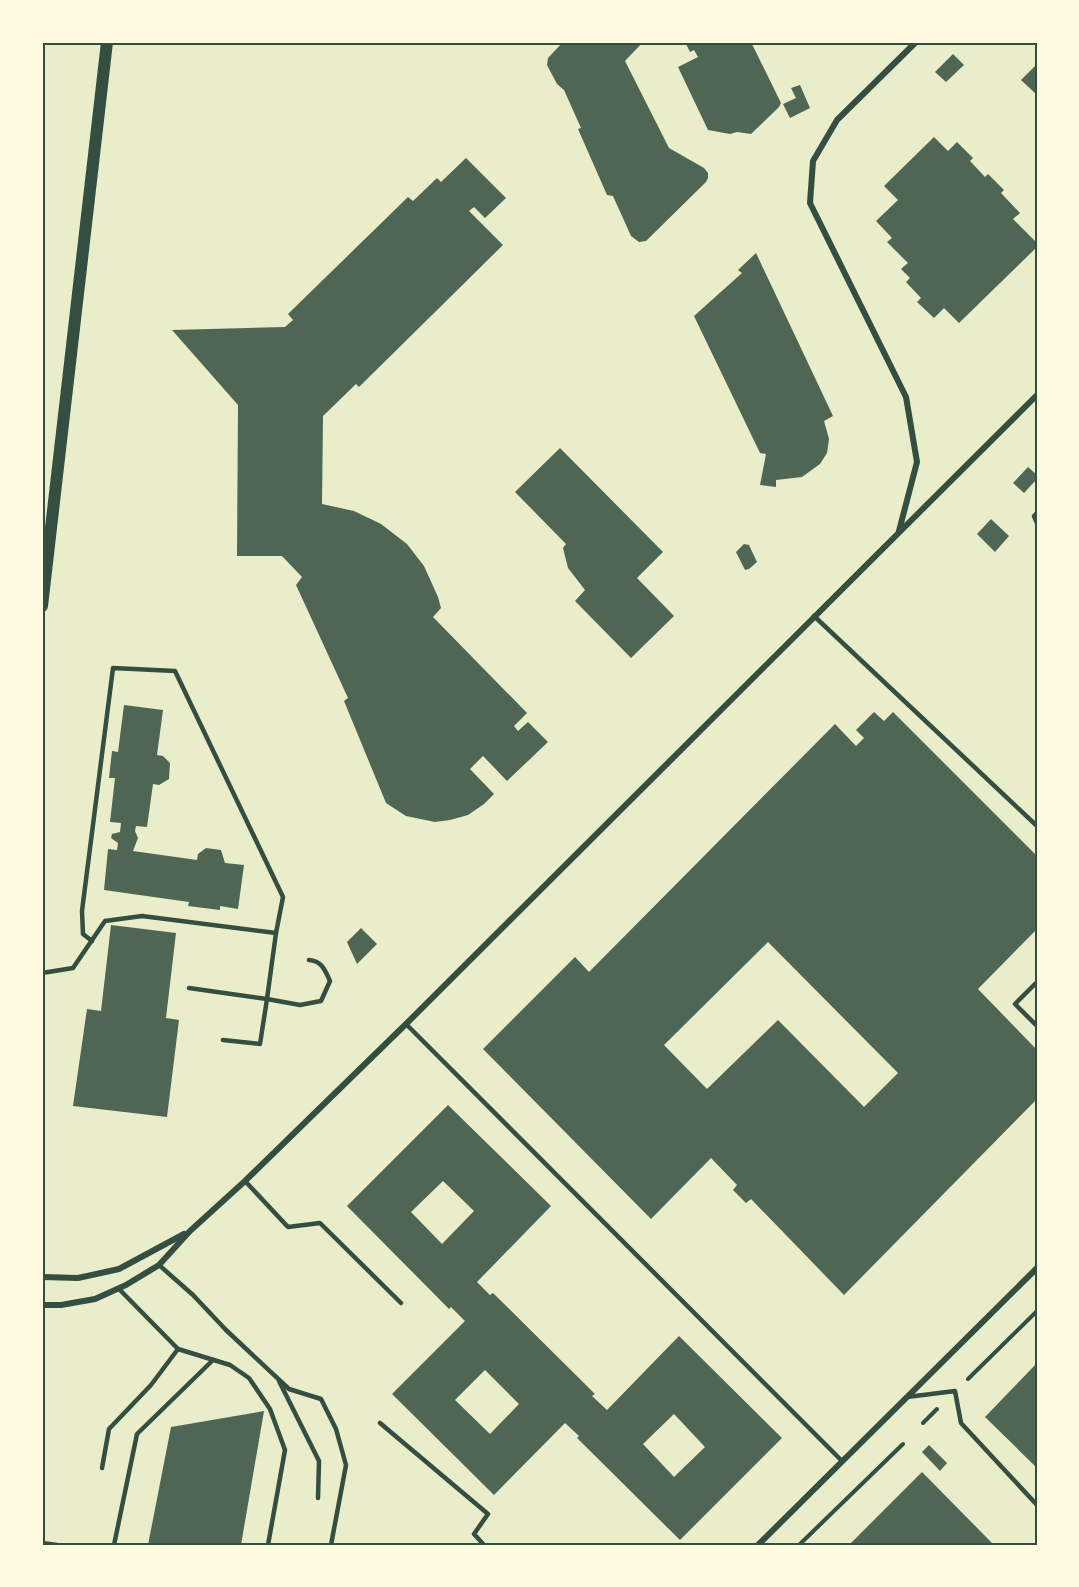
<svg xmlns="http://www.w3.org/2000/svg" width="1079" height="1587" viewBox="0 0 1079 1587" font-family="'Times New Roman',serif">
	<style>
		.building { fill: #4f6655; fill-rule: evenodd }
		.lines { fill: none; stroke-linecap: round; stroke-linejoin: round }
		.path { stroke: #344e41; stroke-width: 4 }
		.service { stroke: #344e41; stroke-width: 4.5 }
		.minor { stroke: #344e41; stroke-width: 6 }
		.secondary { stroke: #344e41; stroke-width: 12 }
		.neatline { fill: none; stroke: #344e41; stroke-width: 2 }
	</style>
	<rect width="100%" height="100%" fill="#e9edc9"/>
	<!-- building -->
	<g class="building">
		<path d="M 563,42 L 643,42 L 625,61 L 669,148 L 704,168 L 708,173 L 708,178 L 706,182 L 646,241 L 639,242 L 631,236 L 613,196 L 607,195 L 578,129 L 581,128 L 564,90 L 557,84 L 547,65 L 548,58 Z"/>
		<path d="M 685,42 L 751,42 L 781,103 L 779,107 L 751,134 L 737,132 L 730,134 L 708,130 L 678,67 L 698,57 L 694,50 L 690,52 Z"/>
		<path d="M 953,54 L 964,65 L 946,82 L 935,72 Z"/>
		<path d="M 1037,64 L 1037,95 L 1021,80 Z"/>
		<path d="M 800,85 L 810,108 L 790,118 L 783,104 L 796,98 L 791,88 Z"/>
		<path d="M 934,137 L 948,151 L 957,142 L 973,158 L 970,161 L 985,177 L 988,174 L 1004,190 L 1001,193 L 1020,213 L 1013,219 L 1037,243 L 1037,247 L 959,323 L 944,308 L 934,318 L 917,302 L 921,298 L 906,282 L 910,278 L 901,269 L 908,263 L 887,242 L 892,238 L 876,221 L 898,200 L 884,186 Z"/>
		<path d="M 466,158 L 506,198 L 485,218 L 474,207 L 469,211 L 503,245 L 359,387 L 356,384 L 323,416 L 322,504 L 354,511 L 381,524 L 407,544 L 424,566 L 438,597 L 441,608 L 433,617 L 527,713 L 514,726 L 518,731 L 528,722 L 548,742 L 507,781 L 483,756 L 470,769 L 494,794 L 484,804 L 468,815 L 450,820 L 435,822 L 406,816 L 386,803 L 344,701 L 348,698 L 296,585 L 302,577 L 282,556 L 237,556 L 238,405 L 172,330 L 285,327 L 293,320 L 288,314 L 408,197 L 413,201 L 437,178 L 441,182 Z"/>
		<path d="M 756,253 L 833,416 L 824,421 L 829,439 L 827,453 L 820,464 L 802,477 L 776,480 L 776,487 L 760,485 L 766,454 L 760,453 L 694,316 L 742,273 L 738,270 Z"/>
		<path d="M 560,448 L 663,552 L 637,578 L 674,616 L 631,658 L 575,601 L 585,590 L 568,568 L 563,548 L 566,544 L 515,492 Z"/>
		<path d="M 1028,467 L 1037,475 L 1037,479 L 1024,493 L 1013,483 Z"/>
		<path d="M 991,519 L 1009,536 L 995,552 L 977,534 Z"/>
		<path d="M 744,544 L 749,545 L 757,562 L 749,569 L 745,570 L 736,552 Z"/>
		<path d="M 124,705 L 163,710 L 157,755 L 163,756 L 170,763 L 169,779 L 159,785 L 153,784 L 147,827 L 136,826 L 135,831 L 138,838 L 133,851 L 197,860 L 198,854 L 206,848 L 221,850 L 225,863 L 244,865 L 238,909 L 220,906 L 220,910 L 188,906 L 189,902 L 104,890 L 108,849 L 117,850 L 118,843 L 111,838 L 112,834 L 120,832 L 121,823 L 110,822 L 115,778 L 109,778 L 112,751 L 118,752 Z"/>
		<path d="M 874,712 L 884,721 L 893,712 L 1037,856 L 1037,929 L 978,989 L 1037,1050 L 1037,1099 L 844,1295 L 751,1199 L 746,1203 L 733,1190 L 737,1185 L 711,1158 L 651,1219 L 483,1049 L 575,957 L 589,972 L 835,724 L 856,746 L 864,738 L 856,730 ZM 768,942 L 898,1073 L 864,1107 L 778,1020 L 707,1089 L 664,1045 Z"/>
		<path d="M 111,925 L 176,933 L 166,1018 L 179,1020 L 167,1117 L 73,1106 L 87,1009 L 101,1011 Z"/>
		<path d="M 361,928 L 377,944 L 357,964 L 347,942 Z"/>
		<path d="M 448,1105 L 551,1206 L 477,1282 L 490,1295 L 493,1293 L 595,1394 L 592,1396 L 607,1410 L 679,1336 L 782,1438 L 680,1540 L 577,1438 L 579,1436 L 565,1423 L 494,1495 L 392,1394 L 465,1321 L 451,1307 L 449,1309 L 347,1206 ZM 443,1181 L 474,1211 L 442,1244 L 411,1212 ZM 485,1370 L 519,1404 L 490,1434 L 455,1400 ZM 674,1414 L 705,1447 L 674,1477 L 643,1444 Z"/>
		<path d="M 1037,1363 L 1037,1468 L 985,1417 Z"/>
		<path d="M 264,1411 L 241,1545 L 148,1545 L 171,1427 Z"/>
		<path d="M 929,1445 L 947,1463 L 940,1471 L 922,1452 Z"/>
		<path d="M 922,1472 L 992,1543 L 990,1545 L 849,1545 Z"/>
	</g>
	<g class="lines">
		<!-- path -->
		<g class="path">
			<path d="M 968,1379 L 1037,1311"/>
			<path d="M 923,1423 L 937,1409"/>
			<path d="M 799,1545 L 903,1444"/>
		</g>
		<!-- service -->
		<g class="service">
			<path d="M 1037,513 L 1034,516 L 1037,523"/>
			<path d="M 814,616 L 1037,826"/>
			<path d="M 92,941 L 83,934 L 82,911 L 113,668 L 175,671 L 283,897 L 276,933"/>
			<path d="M 42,973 L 73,968 L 105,921 L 142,916 L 276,933 L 267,999 L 189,988"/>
			<path d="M 1037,982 L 1015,1004 L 1037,1026"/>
			<path d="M 406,1024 L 842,1461"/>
			<path d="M 223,1040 L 260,1044 L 267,999 L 300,1005 L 321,1001 L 330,981 C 325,970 322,961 309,960"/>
			<path d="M 245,1181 L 288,1227 L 320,1223 L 401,1303"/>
			<path d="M 159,1265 L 193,1295 L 226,1330 L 289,1389 L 321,1399 L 336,1429 L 346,1465 L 331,1545"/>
			<path d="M 119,1289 L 178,1349 L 230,1365 L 249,1378 L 270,1409 L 285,1450 L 268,1545"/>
			<path d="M 279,1381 L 319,1461 L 318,1498"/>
			<path d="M 907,1397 L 955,1391 L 961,1423 L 1037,1505"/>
			<path d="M 380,1423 L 488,1514 L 474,1534 L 484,1545"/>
			<path d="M 102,1468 L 109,1429 L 151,1385 L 178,1349"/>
			<path d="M 42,1543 L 57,1545"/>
			<path d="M 114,1545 L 137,1434 L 213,1360"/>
		</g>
		<!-- minor -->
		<g class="minor">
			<path d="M 899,531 L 917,462 L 906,397 L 810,203 L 813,161 L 837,120 L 916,42"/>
			<path d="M 42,1277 L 78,1278 L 119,1269 L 184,1234"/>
			<path d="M 42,1305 L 61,1305 L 95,1299 L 126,1285 L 159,1265 L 190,1231 L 245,1181 L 406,1024 L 1037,395"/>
			<path d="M 758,1545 L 1037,1268"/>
		</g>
		<!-- secondary -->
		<path class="secondary" d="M 42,606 L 107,42"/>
	</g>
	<!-- border -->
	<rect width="1079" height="1587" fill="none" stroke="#fefae0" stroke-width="87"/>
	<rect x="44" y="44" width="992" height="1500" class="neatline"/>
</svg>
